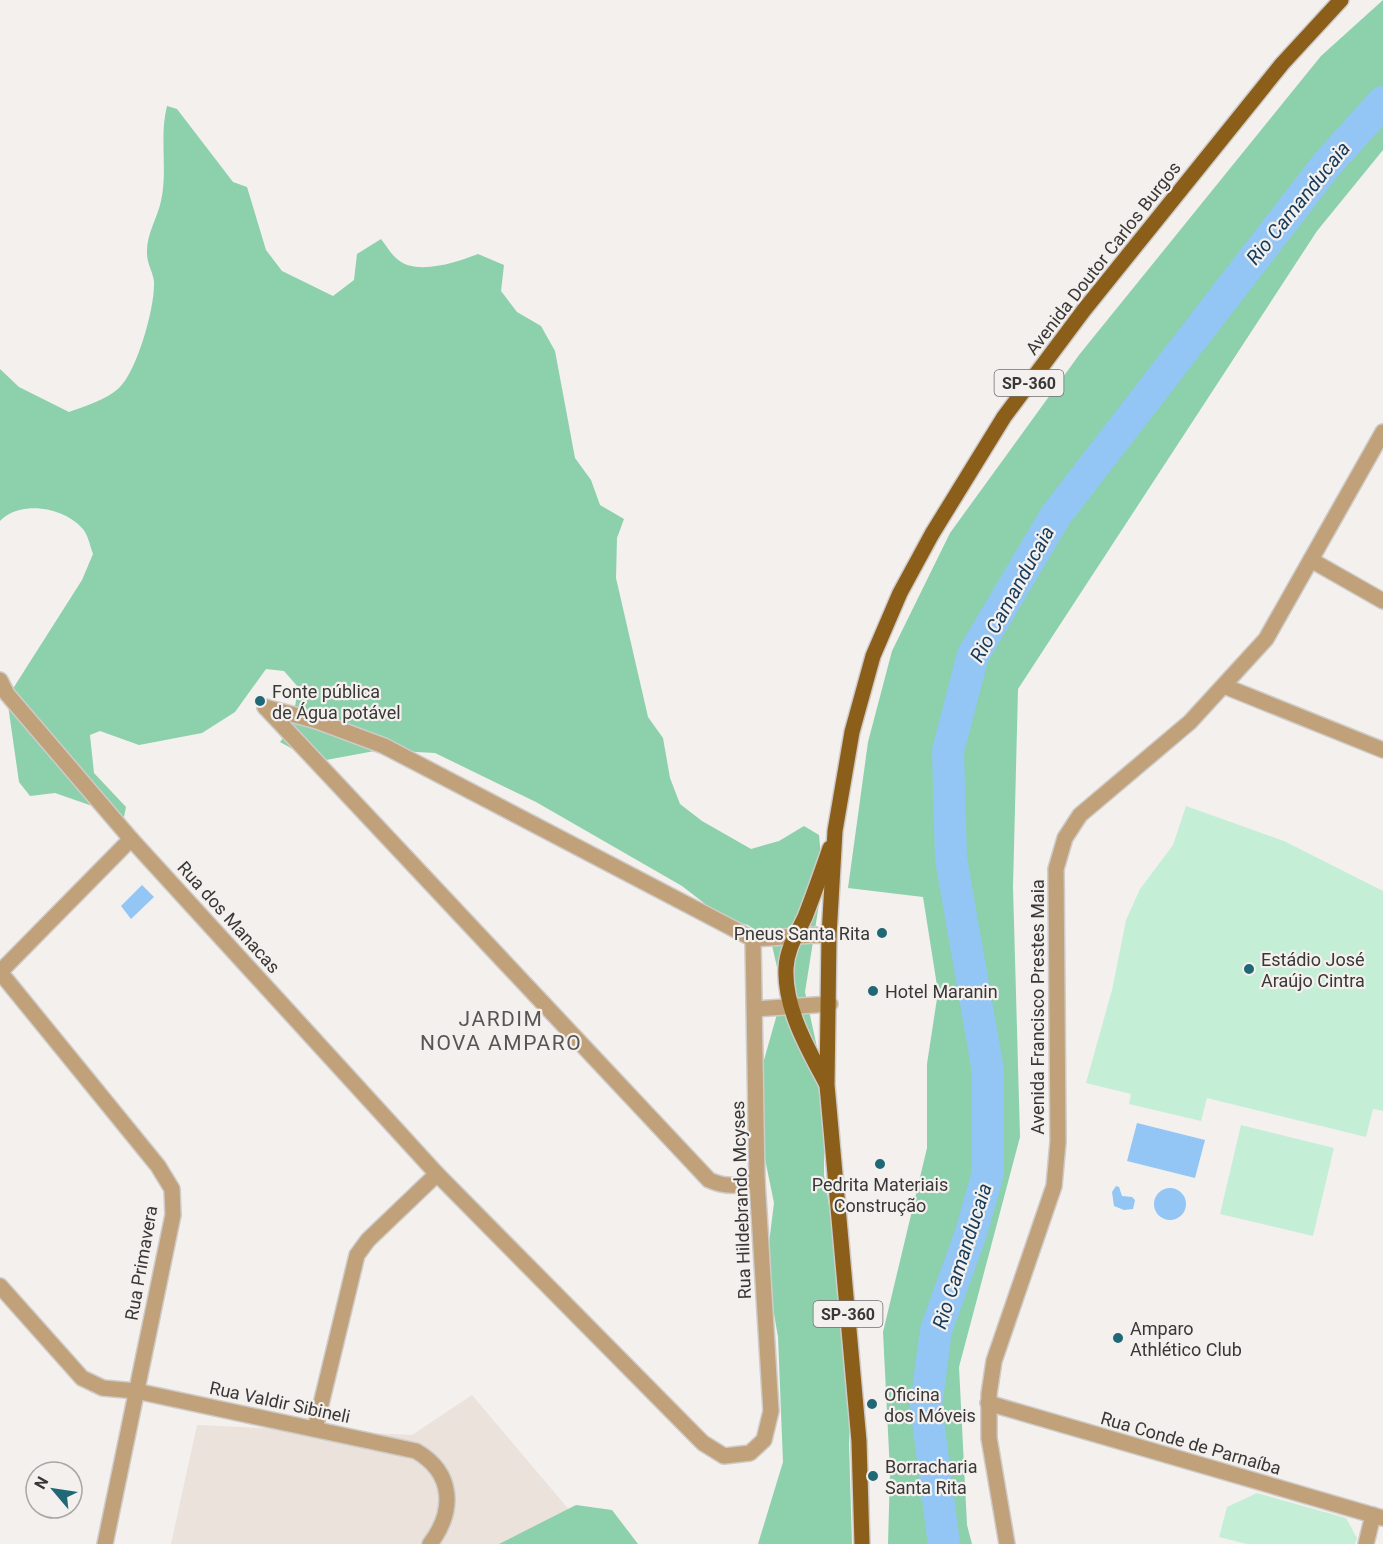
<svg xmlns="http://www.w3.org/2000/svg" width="1383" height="1544" viewBox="0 0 1383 1544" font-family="Roboto,sans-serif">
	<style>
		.built { fill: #eae2db }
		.green { fill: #c5eed7 }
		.forest { fill: #8cd0ac }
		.water { fill: #93c6f5 }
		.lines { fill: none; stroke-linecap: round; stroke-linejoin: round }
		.river { stroke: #93c6f5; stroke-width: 32 }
		.minor-casing { stroke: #cecbc9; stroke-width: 18 }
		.tertiary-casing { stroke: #cecbc9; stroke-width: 18 }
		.primary-casing { stroke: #cecbc9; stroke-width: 18 }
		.minor { stroke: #c0a179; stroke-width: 15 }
		.tertiary { stroke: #c0a179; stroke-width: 15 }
		.primary { stroke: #8b5f1a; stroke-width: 15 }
		.poi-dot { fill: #206875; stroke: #f3f0ee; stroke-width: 2 }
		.labels { text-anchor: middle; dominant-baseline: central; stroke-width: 4.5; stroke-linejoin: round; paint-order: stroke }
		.shield { fill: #f3f0ee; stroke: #716f6e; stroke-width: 1.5 }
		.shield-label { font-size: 16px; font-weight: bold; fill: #393837 }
		.street-label { font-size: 18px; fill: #393837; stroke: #f3f0ee }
		.poi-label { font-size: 18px; fill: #393837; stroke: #f3f0ee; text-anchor: start }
		.water-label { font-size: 20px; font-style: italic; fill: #153b5a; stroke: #f3f0ee }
		.quarter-label { font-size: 21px; letter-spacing: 1.5px; fill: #585554; stroke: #f3f0ee }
	</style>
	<rect width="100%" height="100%" fill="#f3f0ee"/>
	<!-- built -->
	<path class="built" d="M 472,1395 L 598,1544 L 171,1544 L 197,1425 L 412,1435 Z"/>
	<!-- green -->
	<g class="green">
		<path d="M 1186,806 L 1284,841 L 1383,891 L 1383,1111 L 1373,1109 L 1366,1137 L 1207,1098 L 1201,1121 L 1129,1104 L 1131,1094 L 1086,1083 L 1112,990 L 1126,920 L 1140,889 L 1173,845 Z"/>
		<path d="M 1241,1125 L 1334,1148 L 1313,1236 L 1220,1214 Z"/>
		<path d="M 1257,1493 L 1346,1518 L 1357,1538 L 1355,1544 L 1247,1544 L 1219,1537 L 1227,1507 Z"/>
	</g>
	<!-- forest -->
	<g class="forest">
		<path d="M 1383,0 L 1383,150 L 1317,231 L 1018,689 L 1013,887 L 1020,1137 L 959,1367 L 967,1525 L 972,1544 L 888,1544 L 890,1472 L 883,1332 L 927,1148 L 927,1064 L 938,992 L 923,897 L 848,888 L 868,742 L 892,651 L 950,533 L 1079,355 L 1321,56 Z"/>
		<path d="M 167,106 L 177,109 L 233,182 L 247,187 L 266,250 L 282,271 L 333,296 L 354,280 L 357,254 L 381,239 C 386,245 390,253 396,258 C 415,277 457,262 478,254 L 504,265 L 501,291 L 517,312 L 541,326 L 555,351 L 575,458 L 591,480 L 600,505 L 624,519 L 617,538 L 616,578 L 648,717 L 663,738 L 670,778 L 680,804 L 702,821 L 751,849 L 779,841 L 804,826 L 819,835 L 823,879 L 805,992 L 824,1080 L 824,1175 L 852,1346 L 849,1444 L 852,1544 L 758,1544 L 783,1462 L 778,1337 L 766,1267 L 774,1203 L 765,1159 L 760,1074 L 783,993 L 771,941 L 748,925 L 712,916 L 704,903 L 682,886 L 536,802 L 435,753 L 380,750 L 326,760 L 298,752 L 280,742 L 292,727 L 298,687 L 284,671 L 266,669 L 235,712 L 202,733 L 139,745 L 100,731 L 90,735 L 94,773 L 126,807 L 124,817 L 55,793 L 30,796 L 19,782 L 7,698 L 82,580 L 93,554 C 90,546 88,534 82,528 C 63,507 20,500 0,521 L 0,369 L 19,387 L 69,412 C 85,406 106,400 119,388 C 137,371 154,310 154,285 C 155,275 147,265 147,254 C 146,235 157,219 161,201 C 168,170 159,137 167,106 Z"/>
		<path d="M 576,1505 L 612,1510 L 638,1544 L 499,1544 Z"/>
	</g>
	<!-- water -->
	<g class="water">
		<path d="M 142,885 L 154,897 L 131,919 L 121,906 Z"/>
		<path d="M 1137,1123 L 1205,1140 L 1195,1178 L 1127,1161 Z"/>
		<path d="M 1116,1186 L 1119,1187 L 1122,1196 L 1132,1197 L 1135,1200 L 1133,1209 L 1124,1210 L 1114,1206 L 1112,1192 Z"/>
		<circle cx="1170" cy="1204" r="16"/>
	</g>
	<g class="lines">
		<!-- river -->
		<path class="river" d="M 944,1544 L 926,1406 L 936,1330 L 970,1236 L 988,1173 L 988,1071 L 951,859 L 948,751 L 973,655 L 1056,515 L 1327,164 L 1383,102"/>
		<!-- minor casing -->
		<g class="minor-casing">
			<g id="minor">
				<path d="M 1311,560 L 1383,601"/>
				<path d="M 0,680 L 7,694 L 131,839 L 437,1174 L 703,1443 L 724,1456 L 750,1453 L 764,1440 L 771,1411 L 757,1180 L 753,939"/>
				<path d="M 1224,686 L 1383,750"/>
				<path d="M 265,707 L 709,1180 C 727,1188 739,1186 757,1180"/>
				<path d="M 265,707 L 317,721 L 384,746 L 753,939 L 813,935 L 829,936"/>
				<path d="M 755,1009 L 830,1004"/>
				<path d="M 0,1286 L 82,1378 L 103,1388 L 136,1391 L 416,1451 C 454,1473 455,1511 430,1544"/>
				<path d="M 988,1403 L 1383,1518"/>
				<path d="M 315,1429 L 357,1255 L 368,1240 L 437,1174"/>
				<path d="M 105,1544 L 173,1215 L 172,1189 L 158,1166 L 0,972 L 131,839"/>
				<path d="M 1366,1544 L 1373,1515"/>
			</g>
		</g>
		<!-- tertiary casing -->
		<g class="tertiary-casing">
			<path id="tertiary" d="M 1007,1544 L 989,1438 L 989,1394 L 994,1361 L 1054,1186 L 1058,1142 L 1056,869 L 1065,838 L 1080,815 L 1190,722 L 1266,639 L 1383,432"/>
		</g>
		<!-- primary casing -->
		<g class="primary-casing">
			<g id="primary">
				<path d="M 826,1083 C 808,1049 784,1008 786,968 C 787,948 797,934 805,917 C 814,894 822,871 830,848"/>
				<path d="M 862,1544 L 859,1441 L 827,1085 L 829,936 L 835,831 L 852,732 L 873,656 L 900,593 L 932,534 L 1004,417 L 1084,310 L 1282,64 L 1341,0"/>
			</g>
		</g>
		<!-- minor -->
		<use href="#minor" class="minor"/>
		<!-- tertiary -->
		<use href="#tertiary" class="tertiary"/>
		<!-- primary -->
		<use href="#primary" class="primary"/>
	</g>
	<!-- markers -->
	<g class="poi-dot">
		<circle cx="260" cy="701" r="6"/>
		<circle cx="882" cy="933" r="6"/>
		<circle cx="1249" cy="969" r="6"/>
		<circle cx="873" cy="991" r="6"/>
		<circle cx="880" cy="1164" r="6"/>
		<circle cx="1118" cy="1338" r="6"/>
		<circle cx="872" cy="1404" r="6"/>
		<circle cx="873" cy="1476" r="6"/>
	</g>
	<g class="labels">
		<!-- shield labels -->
		<g class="shield">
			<rect x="994.5" y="370" width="69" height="26" rx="4.5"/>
			<rect x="813.5" y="1301" width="69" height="26" rx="4.5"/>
		</g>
		<g class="shield-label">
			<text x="1029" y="383">SP-360</text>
			<text x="848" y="1314">SP-360</text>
		</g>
		<!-- street labels -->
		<g class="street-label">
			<text transform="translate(1103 258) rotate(-52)">Avenida Doutor Carlos Burgos</text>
			<text transform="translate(229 917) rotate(48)">Rua dos Manacas</text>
			<text transform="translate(1037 1007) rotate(-90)">Avenida Francisco Prestes Maia</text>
			<text transform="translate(741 1200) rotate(-92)">Rua Hildebrando Mcyses</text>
			<text transform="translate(141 1263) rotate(-80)">Rua Primavera</text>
			<text transform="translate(280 1402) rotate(12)">Rua Valdir Sibineli</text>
			<text transform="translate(1191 1443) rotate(16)">Rua Conde de Parnaíba</text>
		</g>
		<!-- poi labels -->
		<g class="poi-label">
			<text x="272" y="691">Fonte pública<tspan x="272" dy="21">de Água potável</tspan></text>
			<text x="870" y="933" text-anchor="end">Pneus Santa Rita</text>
			<text x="1261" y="959">Estádio José<tspan x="1261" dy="21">Araújo Cintra</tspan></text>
			<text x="885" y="991">Hotel Maranin</text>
			<text x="880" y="1184" text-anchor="middle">Pedrita Materiais<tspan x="880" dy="21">Construção</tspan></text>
			<text x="1130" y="1328">Amparo<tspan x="1130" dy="21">Athlético Club</tspan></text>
			<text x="884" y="1394">Oficina<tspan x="884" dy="21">dos Móveis</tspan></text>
			<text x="885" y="1466">Borracharia<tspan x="885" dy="21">Santa Rita</tspan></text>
		</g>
		<!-- water labels -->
		<g class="water-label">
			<text transform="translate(1298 203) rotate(-51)">Rio Camanducaia</text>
			<text transform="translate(1012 594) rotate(-61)">Rio Camanducaia</text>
			<text transform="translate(962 1256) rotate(-72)">Rio Camanducaia</text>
		</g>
		<!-- quarter labels -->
		<g class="quarter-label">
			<text x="501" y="1019">JARDIM<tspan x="501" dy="24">NOVA AMPARO</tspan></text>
		</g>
	</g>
	<!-- north arrow -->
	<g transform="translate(54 1490) rotate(299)"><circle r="28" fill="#f3f0ee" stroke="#a9a6a5" stroke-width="1.5"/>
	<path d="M0-4.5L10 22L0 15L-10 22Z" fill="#206875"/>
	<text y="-9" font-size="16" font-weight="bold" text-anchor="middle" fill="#393837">N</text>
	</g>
</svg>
